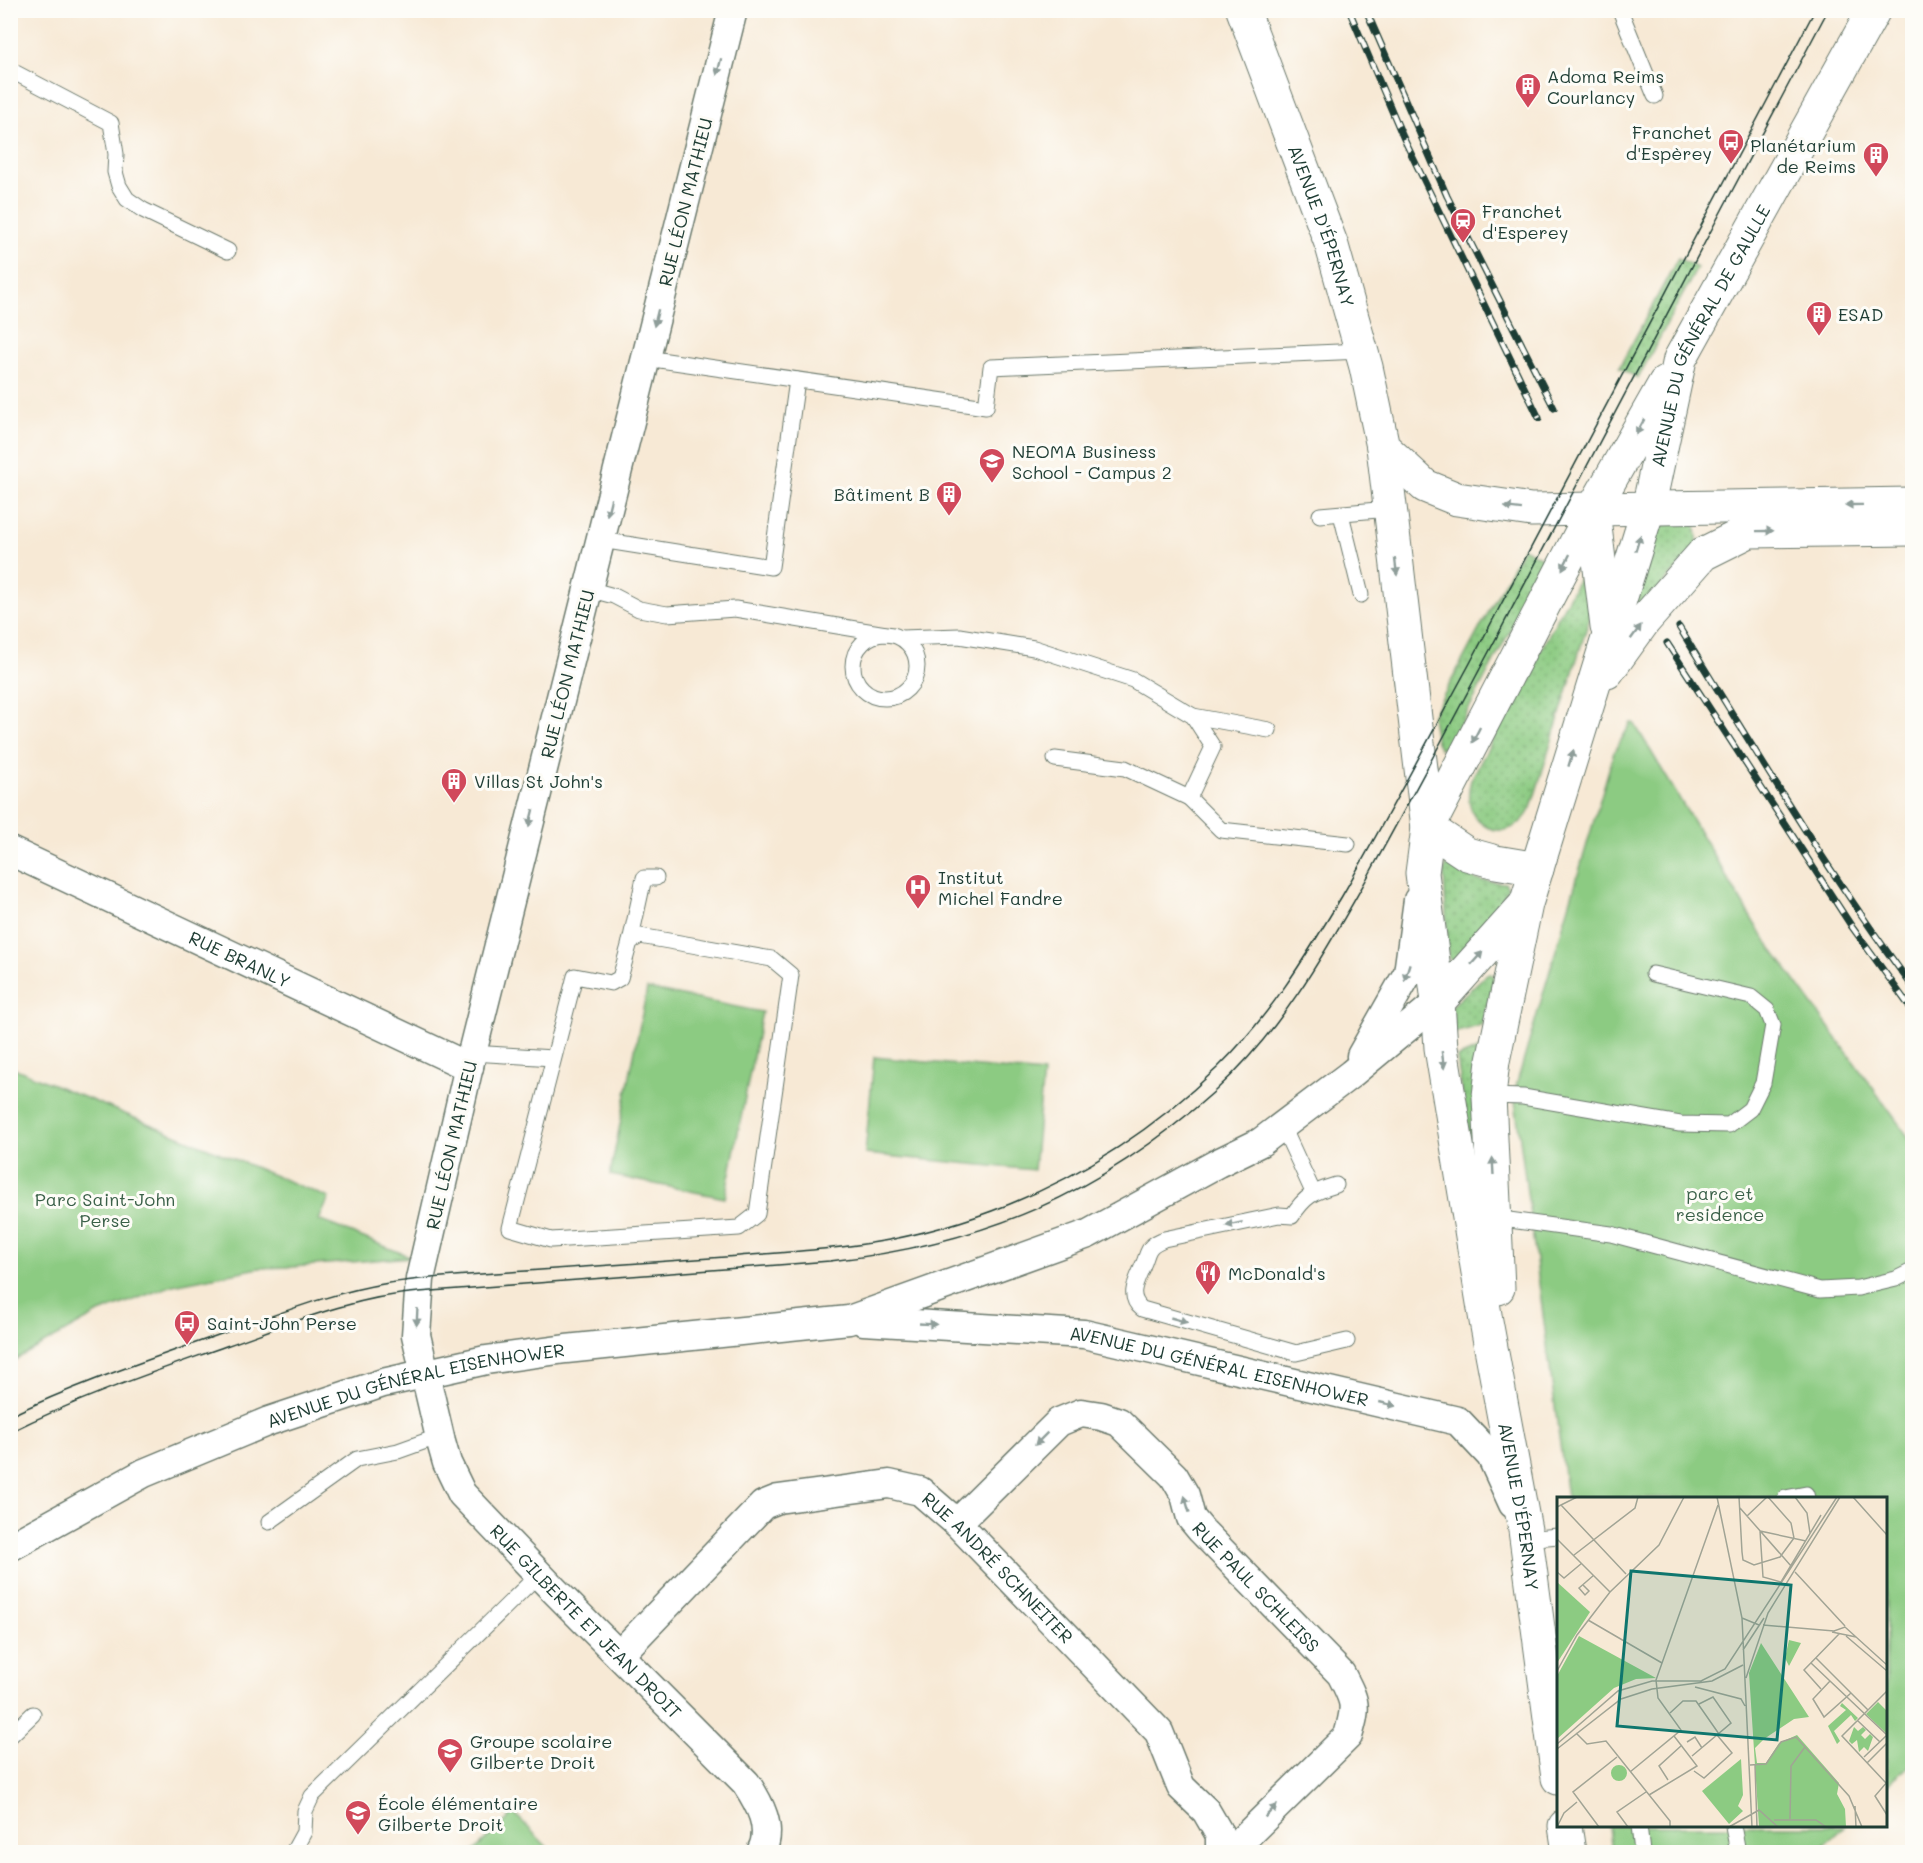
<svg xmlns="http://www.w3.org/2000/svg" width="1923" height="1863" viewBox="0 0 1923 1863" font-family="Mali,sans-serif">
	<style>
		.grass { fill: url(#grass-dots); stroke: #56845b; stroke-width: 1.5 }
		.park { fill: #8ccb82; stroke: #56845b; stroke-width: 1.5 }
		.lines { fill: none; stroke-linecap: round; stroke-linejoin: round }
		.lane-casing { stroke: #6b796c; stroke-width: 17 }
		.street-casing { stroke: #6b796c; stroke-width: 31 }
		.secondary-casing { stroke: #6b796c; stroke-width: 35 }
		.lane { stroke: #fff; stroke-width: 15 }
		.street { stroke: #fff; stroke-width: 28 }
		.secondary { stroke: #fff; stroke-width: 33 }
		.tram { stroke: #1f3d34; stroke-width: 1.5 }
		.rail-casing { stroke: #1f3d34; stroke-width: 7 }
		.rail { stroke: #fdfcf7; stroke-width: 4.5; stroke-dasharray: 14; stroke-linecap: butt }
		.oneway { fill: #8f9e9a }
		.labels { text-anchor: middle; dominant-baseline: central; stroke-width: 6; stroke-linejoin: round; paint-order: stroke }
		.poi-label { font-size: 18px; fill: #1f3d34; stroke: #fdfcf7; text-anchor: start }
		.street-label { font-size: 18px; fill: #1f3d34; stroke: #fdfcf7 }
		.park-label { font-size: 18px; fill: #3a6048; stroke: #fdfcf7 }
		.inset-road { fill: none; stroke: #a1a495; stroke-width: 1.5 }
		.view { fill: #0f766e; fill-opacity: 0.15; stroke: #0f766e; stroke-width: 3 }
		.inset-edge { fill: none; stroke: #1f3d34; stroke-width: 3 }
	</style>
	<defs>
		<pattern id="grass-dots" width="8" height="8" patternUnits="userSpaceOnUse" patternTransform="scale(1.5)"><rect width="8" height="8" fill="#8ccb82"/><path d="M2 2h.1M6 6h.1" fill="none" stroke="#72a66b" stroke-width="1.8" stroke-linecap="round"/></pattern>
	</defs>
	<rect width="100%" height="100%" fill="#fdfcf7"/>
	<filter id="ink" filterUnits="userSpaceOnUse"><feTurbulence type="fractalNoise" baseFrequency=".0167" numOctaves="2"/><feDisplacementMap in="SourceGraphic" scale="12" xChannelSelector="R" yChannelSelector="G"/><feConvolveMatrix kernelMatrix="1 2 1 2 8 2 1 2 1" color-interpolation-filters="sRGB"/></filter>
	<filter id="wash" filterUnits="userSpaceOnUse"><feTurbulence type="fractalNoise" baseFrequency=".008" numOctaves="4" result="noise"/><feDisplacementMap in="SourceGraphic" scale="24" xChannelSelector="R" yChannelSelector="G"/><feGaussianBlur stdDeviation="1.35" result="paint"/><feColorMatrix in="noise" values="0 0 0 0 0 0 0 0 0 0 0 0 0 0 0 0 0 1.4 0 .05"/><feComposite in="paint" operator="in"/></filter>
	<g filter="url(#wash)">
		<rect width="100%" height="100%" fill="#f7e9d5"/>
		<!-- grass -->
		<g class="grass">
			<path d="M 1678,258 L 1697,268 L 1638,378 L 1619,368 Z"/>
			<path d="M 1695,520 L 1698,545 L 1638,611 L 1630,605 L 1657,524 Z"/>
			<path d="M 1523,548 L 1547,561 L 1448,748 L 1440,749 L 1436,742 L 1432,717 Z"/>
			<path d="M 1585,567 L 1593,607 L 1531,808 C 1511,850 1457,828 1471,780 Z"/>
			<path d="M 1446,865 L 1476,880 L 1505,883 L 1508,888 L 1490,921 L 1454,962 L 1449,959 L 1448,956 L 1444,873 Z"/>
			<path d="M 1490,973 L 1494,976 L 1494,979 L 1483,1025 L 1454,1033 L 1452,1006 L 1487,974 Z"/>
			<path d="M 1478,1049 L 1477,1063 L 1480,1121 L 1474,1171 L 1457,1058 Z"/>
		</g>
		<!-- park -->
		<g class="park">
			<path d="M 1631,723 L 1634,723 L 1759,931 L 1912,1142 L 1912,1764 L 1886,1785 L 1886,1498 L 1567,1498 L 1514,1093 L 1614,752 Z"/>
			<path d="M 647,989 L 762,1012 L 725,1198 L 610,1175 Z"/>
			<path d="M 874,1057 L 1043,1073 L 1034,1170 L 865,1154 Z"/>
			<path d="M 11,1067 L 329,1198 L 319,1220 L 411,1257 L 292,1267 L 259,1268 L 173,1285 L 99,1313 L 11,1362 Z"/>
			<path d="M 514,1813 L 552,1852 L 473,1852 Z"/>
			<path d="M 1609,1826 L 1845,1826 L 1818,1852 L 1612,1852 Z"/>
		</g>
	</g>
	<g filter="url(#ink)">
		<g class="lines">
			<!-- lane casing -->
			<g class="lane-casing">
				<g id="lane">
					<path d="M 1620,10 L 1655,96"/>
					<path d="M 10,70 L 111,123 L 116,154 L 115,172 L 119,186 L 127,199 L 143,210 L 228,251"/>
					<path d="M 646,358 L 986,407 L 991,367 L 1362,351"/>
					<path d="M 1341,514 L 1361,595"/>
					<path d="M 1320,515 L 1389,509"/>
					<path d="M 601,540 L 771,567 L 797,380"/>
					<path d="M 588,589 L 614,596 L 639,609 L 667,614 L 735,609 L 886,634"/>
					<circle cx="885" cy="666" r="32"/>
					<path d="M 902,638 L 959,636 L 1034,648 L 1133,680 L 1193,716 L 1213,747 L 1189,798 L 1221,830 L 1348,844"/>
					<path d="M 1193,716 L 1269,730"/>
					<path d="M 1055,759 L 1125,768 L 1189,798"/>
					<path d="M 640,936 L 772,959 L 791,975 L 757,1214 L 739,1228 L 551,1240 L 510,1228 L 575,976 L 611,983 L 620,978 L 630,942 Z"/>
					<path d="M 630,942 L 644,878 L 656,878"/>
					<path d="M 472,1053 L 553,1058"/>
					<path d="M 1489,1096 L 1523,1097 L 1680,1124 L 1729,1125 L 1750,1109 L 1763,1083 L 1773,1025 L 1767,1010 L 1751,997 L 1653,974"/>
					<path d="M 1283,1127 L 1313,1192"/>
					<path d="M 1336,1185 C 1313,1192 1305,1196 1292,1216 L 1279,1215 L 1164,1239 C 1160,1241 1154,1243 1151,1247 C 1147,1251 1146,1259 1143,1265 C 1137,1280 1126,1296 1142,1309 L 1296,1353 L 1347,1341"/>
					<path d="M 1495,1218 L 1611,1234 L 1820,1290 L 1858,1288 L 1896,1279 L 1912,1271"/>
					<path d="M 1785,1498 L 1806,1494 L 1807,1498"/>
					<path d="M 269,1522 L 357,1459 L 398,1451 L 440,1436"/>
					<path d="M 1526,1539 L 1558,1536"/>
					<path d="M 10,1736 L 33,1714"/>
					<path d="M 1639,1826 L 1642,1852"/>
					<path d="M 1733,1826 L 1738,1852"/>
					<path d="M 293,1852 L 304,1832 L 305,1811 L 312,1796 L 539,1574"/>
				</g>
			</g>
			<!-- street casing -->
			<g class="street-casing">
				<g id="street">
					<path id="s1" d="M 733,10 L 472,1053 L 420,1279 L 416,1335 L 441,1442 L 447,1463 L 462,1494 L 552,1588 L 746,1783 C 759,1803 774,1828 761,1852"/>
					<path id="s2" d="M 10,851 L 469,1067"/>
					<path d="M 1361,1056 L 1408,973 L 1418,900"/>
					<path id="s3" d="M 863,1321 L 1084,1334 L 1458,1421 L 1491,1456 L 1513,1504"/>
					<path id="s4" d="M 957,1523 L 1059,1422 L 1081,1413 L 1101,1416 L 1119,1422 L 1174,1476 L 1185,1495 L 1191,1518 L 1201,1530 L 1341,1674 C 1356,1703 1357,1705 1348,1736 L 1230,1852"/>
					<path id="s5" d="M 10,1547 L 144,1473 L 269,1421 L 383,1383 L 486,1360 L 566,1349 L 849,1320 L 1088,1234 L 1218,1163 L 1261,1142 L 1351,1074 L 1438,1002"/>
					<path id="s6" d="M 619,1655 L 763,1505 L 778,1499 L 889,1484 L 920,1491 L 957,1523 L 1159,1732 L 1181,1787 L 1206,1811 L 1220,1835 L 1220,1852"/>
				</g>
			</g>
			<!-- secondary casing -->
			<g class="secondary-casing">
				<g id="secondary">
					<path id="s7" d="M 1243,10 L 1332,246 L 1366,367 L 1383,447 L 1428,828 L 1422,873 L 1438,1002 L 1441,1048 L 1486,1321 L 1525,1530 L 1558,1778"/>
					<path d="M 1383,447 L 1425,486 L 1457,499 L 1531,510 L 1912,504"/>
					<path d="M 1593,510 L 1607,627"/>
					<path d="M 1607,672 L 1644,621 L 1703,554 L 1749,531 L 1912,529"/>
					<path d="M 1428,828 L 1593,510 L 1665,383"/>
					<path d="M 1428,828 L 1467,854 L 1496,862 L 1537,869"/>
					<path d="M 1438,1002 L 1525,905"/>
					<path id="s8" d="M 1498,1288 L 1489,1096 L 1493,1061 L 1526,904 L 1648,509 L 1680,359 L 1874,10"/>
					<path d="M 1565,1826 L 1569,1852"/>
				</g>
			</g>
			<!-- lane -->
			<use href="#lane" class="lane"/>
			<!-- street -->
			<use href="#street" class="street"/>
			<!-- secondary -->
			<use href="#secondary" class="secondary"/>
			<!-- tram -->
			<g class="tram">
				<path d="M 10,1416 C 78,1383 151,1359 221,1334 C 276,1315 331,1292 389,1283 C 434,1276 480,1274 526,1271 C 597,1266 668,1261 739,1256 C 789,1252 839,1249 889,1240 C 1015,1215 1124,1158 1217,1068 C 1269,1017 1305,958 1342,896 C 1386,820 1427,742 1469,665 C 1584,447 1698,228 1815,10"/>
				<path d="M 10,1432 C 80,1397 154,1372 226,1346 C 289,1324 352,1297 419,1292 L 830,1261 C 983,1244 1099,1195 1215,1091 C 1281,1031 1323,956 1366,880 C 1405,809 1444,737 1482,665 C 1597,447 1712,228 1828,10"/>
			</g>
			<!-- rail casing -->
			<g class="rail-casing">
				<g id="rail">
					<path d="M 1349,10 L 1403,137 L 1539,418"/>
					<path d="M 1366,10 L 1447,196 L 1554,408"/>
					<path d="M 1679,627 C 1754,749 1827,871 1912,986"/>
					<path d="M 1667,643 L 1852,927 L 1912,1010"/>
				</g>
			</g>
			<!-- rail -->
			<use href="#rail" class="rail"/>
		</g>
		<!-- one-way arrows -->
		<defs><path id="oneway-solid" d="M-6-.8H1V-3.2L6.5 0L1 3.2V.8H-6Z" transform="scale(1.5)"/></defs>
		<g class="oneway">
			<use href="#oneway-solid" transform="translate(719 67) rotate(104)"/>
			<use href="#oneway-solid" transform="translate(656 318) rotate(104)"/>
			<use href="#oneway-solid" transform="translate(1640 427) rotate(119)"/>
			<use href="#oneway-solid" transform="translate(1854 505) rotate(179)"/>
			<use href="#oneway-solid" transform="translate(609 507) rotate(104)"/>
			<use href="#oneway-solid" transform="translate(1513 508) rotate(-173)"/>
			<use href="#oneway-solid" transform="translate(1765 531) rotate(-1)"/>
			<use href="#oneway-solid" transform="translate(1638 543) rotate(-73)"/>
			<use href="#oneway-solid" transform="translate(1566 562) rotate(117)"/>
			<use href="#oneway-solid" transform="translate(1396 567) rotate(83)"/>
			<use href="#oneway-solid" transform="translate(1636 632) rotate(-54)"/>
			<use href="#oneway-solid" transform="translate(1476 735) rotate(117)"/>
			<use href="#oneway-solid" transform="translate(1571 758) rotate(-73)"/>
			<use href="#oneway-solid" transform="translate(531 818) rotate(104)"/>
			<use href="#oneway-solid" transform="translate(1477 958) rotate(-48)"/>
			<use href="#oneway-solid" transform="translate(1407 972) rotate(107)"/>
			<use href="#oneway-solid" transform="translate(1443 1060) rotate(82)"/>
			<use href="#oneway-solid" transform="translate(1493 1166) rotate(-93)"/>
			<use href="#oneway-solid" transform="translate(1234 1224) rotate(168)"/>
			<use href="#oneway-solid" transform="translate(417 1317) rotate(93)"/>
			<use href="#oneway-solid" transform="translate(1179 1320) rotate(16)"/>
			<use href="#oneway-solid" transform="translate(928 1324) rotate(3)"/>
			<use href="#oneway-solid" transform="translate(1388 1404) rotate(13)"/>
			<use href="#oneway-solid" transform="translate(1041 1439) rotate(135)"/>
			<use href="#oneway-solid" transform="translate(1187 1504) rotate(-106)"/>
			<use href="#oneway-solid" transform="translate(1271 1811) rotate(-45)"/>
		</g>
	</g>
	<!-- icons -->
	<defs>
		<g id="building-pin" transform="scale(1.35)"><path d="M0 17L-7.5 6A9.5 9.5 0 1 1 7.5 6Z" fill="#d1495b" stroke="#fdfcf7"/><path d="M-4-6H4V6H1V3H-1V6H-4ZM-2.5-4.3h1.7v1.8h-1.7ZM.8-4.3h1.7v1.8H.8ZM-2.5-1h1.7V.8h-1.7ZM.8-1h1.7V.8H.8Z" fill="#fff"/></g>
		<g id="bus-pin" transform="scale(1.35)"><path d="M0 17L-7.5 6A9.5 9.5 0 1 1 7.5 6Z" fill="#d1495b" stroke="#fdfcf7"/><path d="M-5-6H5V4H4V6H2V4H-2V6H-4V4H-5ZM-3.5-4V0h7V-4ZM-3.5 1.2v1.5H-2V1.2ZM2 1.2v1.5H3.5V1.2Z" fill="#fff"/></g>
		<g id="station-pin" transform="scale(1.35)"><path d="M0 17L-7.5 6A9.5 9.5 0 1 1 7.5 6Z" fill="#d1495b" stroke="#fdfcf7"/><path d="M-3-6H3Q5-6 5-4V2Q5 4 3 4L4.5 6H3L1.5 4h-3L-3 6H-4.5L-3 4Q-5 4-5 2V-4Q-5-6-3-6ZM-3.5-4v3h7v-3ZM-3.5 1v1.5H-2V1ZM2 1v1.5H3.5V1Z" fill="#fff"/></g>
		<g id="university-pin" transform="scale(1.35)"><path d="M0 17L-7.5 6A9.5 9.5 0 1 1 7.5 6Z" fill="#d1495b" stroke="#fdfcf7"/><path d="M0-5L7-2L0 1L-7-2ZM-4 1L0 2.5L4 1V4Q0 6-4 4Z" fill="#fff"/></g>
		<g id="hospital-pin" transform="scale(1.35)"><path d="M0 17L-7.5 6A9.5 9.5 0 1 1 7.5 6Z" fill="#d1495b" stroke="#fdfcf7"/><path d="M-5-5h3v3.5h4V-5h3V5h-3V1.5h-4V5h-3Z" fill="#fff"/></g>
		<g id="restaurant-pin" transform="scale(1.35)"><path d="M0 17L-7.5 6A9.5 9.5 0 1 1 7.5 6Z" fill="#d1495b" stroke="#fdfcf7"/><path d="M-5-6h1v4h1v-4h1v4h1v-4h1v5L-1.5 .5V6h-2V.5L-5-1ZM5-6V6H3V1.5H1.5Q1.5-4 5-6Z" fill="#fff"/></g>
		<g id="school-pin" transform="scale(1.35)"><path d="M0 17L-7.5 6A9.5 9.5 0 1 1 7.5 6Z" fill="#d1495b" stroke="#fdfcf7"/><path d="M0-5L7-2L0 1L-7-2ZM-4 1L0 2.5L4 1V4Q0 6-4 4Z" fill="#fff"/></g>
	</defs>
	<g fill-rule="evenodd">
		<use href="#building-pin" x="1528" y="86"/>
		<use href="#bus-pin" x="1731" y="142"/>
		<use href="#building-pin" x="1876" y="155"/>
		<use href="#station-pin" x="1463" y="221"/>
		<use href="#building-pin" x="1819" y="314"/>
		<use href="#university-pin" x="992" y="461"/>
		<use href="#building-pin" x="949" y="494"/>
		<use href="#building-pin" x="454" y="781"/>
		<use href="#hospital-pin" x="918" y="887"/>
		<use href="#restaurant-pin" x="1208" y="1273"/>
		<use href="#bus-pin" x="187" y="1323"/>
		<use href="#school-pin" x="450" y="1751"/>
		<use href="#school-pin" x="358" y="1813"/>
	</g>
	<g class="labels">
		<!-- poi labels -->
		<g class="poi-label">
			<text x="1547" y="76">Adoma Reims<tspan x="1547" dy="21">Courlancy</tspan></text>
			<text x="1712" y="132" text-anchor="end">Franchet<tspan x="1712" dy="21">d'Espèrey</tspan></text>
			<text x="1856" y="145" text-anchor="end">Planétarium<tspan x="1856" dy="21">de Reims</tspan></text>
			<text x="1482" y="211">Franchet<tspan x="1482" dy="21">d'Esperey</tspan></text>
			<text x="1838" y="314">ESAD</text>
			<text x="1012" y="451">NEOMA Business<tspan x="1012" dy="21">School - Campus 2</tspan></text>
			<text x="930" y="494" text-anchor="end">Bâtiment B</text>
			<text x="474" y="781">Villas St John's</text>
			<text x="938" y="877">Institut<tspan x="938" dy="21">Michel Fandre</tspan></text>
			<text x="1228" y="1273">McDonald's</text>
			<text x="207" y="1323">Saint-John Perse</text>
			<text x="470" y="1741">Groupe scolaire<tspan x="470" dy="21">Gilberte Droit</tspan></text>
			<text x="378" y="1803">École élémentaire<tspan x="378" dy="21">Gilberte Droit</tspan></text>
		</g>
		<!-- street labels -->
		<g class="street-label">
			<text transform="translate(685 202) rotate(-76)">RUE LÉON MATHIEU</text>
			<text stroke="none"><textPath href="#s7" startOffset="230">AVENUE D'ÉPERNAY</textPath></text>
			<text stroke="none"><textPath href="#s8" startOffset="987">AVENUE DU GÉNÉRAL DE GAULLE</textPath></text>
			<text transform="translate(567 674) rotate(-76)">RUE LÉON MATHIEU</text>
			<text stroke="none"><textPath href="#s2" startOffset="254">RUE BRANLY</textPath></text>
			<text transform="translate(451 1145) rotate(-77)">RUE LÉON MATHIEU</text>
			<text stroke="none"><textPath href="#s3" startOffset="360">AVENUE DU GÉNÉRAL EISENHOWER</textPath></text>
			<text stroke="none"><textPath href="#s5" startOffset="440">AVENUE DU GÉNÉRAL EISENHOWER</textPath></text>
			<text stroke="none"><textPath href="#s7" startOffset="1530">AVENUE D'ÉPERNAY</textPath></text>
			<text stroke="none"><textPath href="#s6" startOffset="477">RUE ANDRÉ SCHNEITER</textPath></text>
			<text stroke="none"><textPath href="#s4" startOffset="424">RUE PAUL SCHLEISS</textPath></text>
			<text stroke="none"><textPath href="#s1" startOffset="1707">RUE GILBERTE ET JEAN DROIT</textPath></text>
		</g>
		<!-- park labels -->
		<g class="park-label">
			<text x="1720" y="1193">parc et<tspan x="1720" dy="21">residence</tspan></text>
			<text x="105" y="1199">Parc Saint-John<tspan x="105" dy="21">Perse</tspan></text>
		</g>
	</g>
	<!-- overview -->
	<g transform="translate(1557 1497)">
		<rect width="330" height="330" fill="#f7e9d5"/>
		<path d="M 232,143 L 244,146 L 232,169 L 228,161 ZM 285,206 L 301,221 L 298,224 L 294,218 L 277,234 L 283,244 L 280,247 L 271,229 L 289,213 L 283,209 ZM 297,230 L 301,234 L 306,230 L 309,233 L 304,238 L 308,242 L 313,237 L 316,240 L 311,254 L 307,250 L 302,255 L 300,243 L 295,247 L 292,244 Z" fill="#8ccb82"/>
		<path d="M 0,85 L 33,115 L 0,166 Z" fill="#8ccb82"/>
		<path d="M 22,139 L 99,181 L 79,182 L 57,191 L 0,242 L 0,179 ZM 204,146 L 252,220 L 237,222 L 207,242 L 198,251 L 200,266 L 209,266 L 222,246 L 240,238 L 282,286 L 280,297 L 288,312 L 289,330 L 202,330 L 192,176 ZM 321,205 L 330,214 L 330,237 L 309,217 ZM 184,262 L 186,298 L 181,309 L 186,314 L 172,327 L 145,294 ZM54 276a8 8 0 1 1 16 0a8 8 0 1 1-16 0Z" fill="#8ccb82"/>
		<path class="inset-road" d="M 160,0 L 185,121 L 195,330M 182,0 L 185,55 L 186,63 L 197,68 L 223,60 L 237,41 L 234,26 L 211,0M 238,0 L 250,16 L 253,36M 296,0 L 330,38M 4,8 L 69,77M 0,10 L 20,0M 183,11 L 234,69M 190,19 L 210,0M 0,42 L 53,95M 249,44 L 203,34 L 206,80 L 224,85 L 264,18M 17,58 L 78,11 L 81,0M 0,75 L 7,81 L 25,66M 238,75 L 288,129M 26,88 L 32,94 L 28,98 L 22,91 L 37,78M 185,121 L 202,128M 31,123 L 105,166M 206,128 L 277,134 L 288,130 L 330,168M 275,135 L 299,140M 289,139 L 330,174M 186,153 L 207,121M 259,161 L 311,213M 254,166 L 330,238 L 307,260M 0,174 L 20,138 L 53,95 L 102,48 L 127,0M 189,181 L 211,116 L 283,0M 273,184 L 256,202 L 267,220 L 294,196M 138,190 L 184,202 L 188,209M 264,192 L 247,173 L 282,137M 113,216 L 126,204 L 139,204 L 162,237M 301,224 L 323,245M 19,236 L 30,247 L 49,244 L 113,324 L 113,330M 130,245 L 138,240 L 145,251M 0,247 L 61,194 L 95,184 L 144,184 L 168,172 L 280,0M 0,252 L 64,202 L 95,192 L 155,184 L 186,168M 135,259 L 174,226 L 156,200 L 142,207M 310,266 L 330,246M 193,268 L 209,267 L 224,245 L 239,240 L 292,299 L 305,330M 198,268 L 200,330M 137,274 L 147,281 L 175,256 L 160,238M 73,275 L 124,233 L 101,201 L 99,183 L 161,8M 111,283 L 102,269 L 125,248M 329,286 L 285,239 L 330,194M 92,298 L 140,269 L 117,239M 298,309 L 299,330M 330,318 L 318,299 L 330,285M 233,322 L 234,269 L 248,250M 217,323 L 259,323 L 269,330M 0,330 L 7,316 L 20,305M 42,330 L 16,295 L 60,260M 71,330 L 60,315 L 89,295M 172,330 L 202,313 L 221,330"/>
		<path class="view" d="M 74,74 L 234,88 L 220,243 L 60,229 Z"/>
		<rect width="330" height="330" class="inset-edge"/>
	</g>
	<!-- margin -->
	<rect width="1923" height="1863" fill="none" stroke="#fdfcf7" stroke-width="36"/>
</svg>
